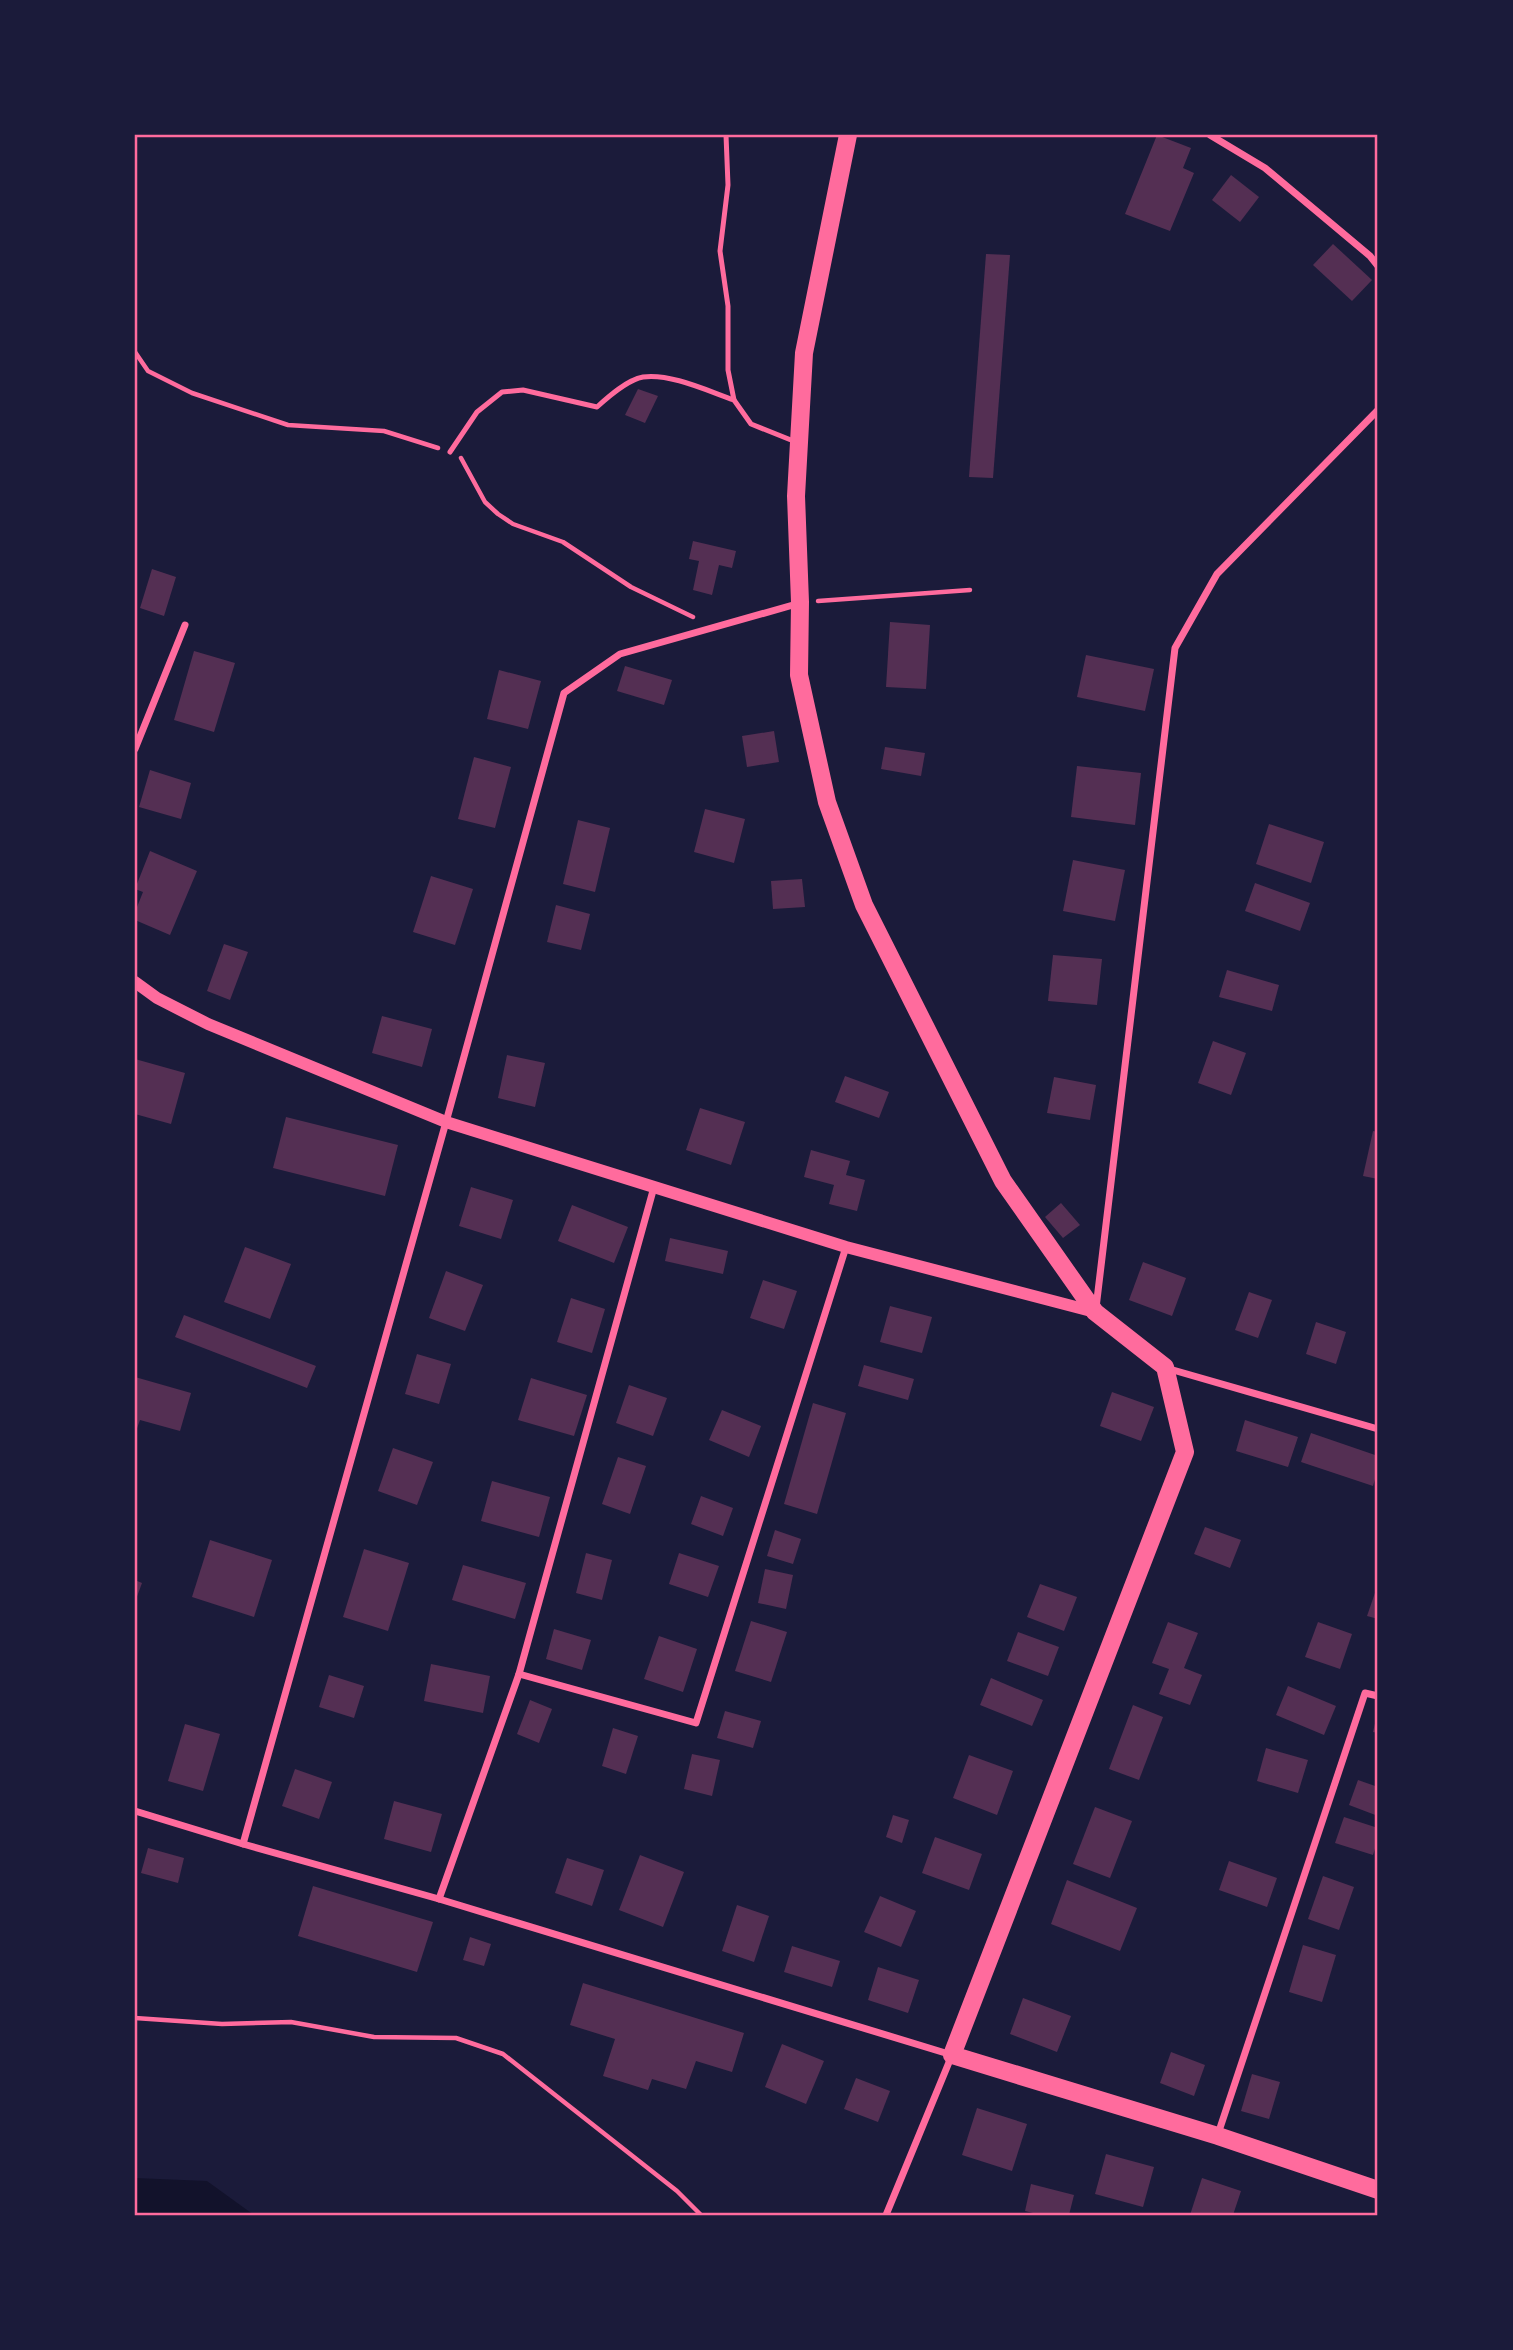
<svg xmlns="http://www.w3.org/2000/svg" width="1513" height="2350" viewBox="0 0 1513 2350" font-family="'Exo 2',sans-serif">
	<style>
		.water { fill: #12122b }
		.building { fill: #542f53 }
		.lines { fill: none; stroke-linecap: round; stroke-linejoin: round }
		.path { stroke: #ff6b9d; stroke-width: 4.5 }
		.service { stroke: #ff6b9d; stroke-width: 5 }
		.minor { stroke: #ff6b9d; stroke-width: 7 }
		.tertiary { stroke: #ff6b9d; stroke-width: 12 }
		.primary { stroke: #ff6b9d; stroke-width: 18 }
		.neatline { fill: none; stroke: #ff6b9d; stroke-width: 2.5 }
	</style>
	<rect width="100%" height="100%" fill="#1b1b3a"/>
	<!-- water -->
	<path class="water" d="M 135,2178 L 207,2181 L 254,2215 L 135,2215 Z"/>
	<!-- building -->
	<g class="building">
		<path d="M 1157,135 L 1191,148 L 1183,168 L 1194,173 L 1170,231 L 1125,214 Z"/>
		<path d="M 1231,175 L 1259,197 L 1240,222 L 1212,200 Z"/>
		<path d="M 1333,244 L 1372,280 L 1352,301 L 1313,265 Z"/>
		<path d="M 986,254 L 1010,255 L 993,478 L 969,477 Z"/>
		<path d="M 638,389 L 658,396 L 645,423 L 625,415 Z"/>
		<path d="M 693,541 L 736,551 L 732,568 L 719,565 L 712,595 L 693,590 L 699,561 L 689,559 Z"/>
		<path d="M 152,569 L 176,577 L 164,616 L 140,608 Z"/>
		<path d="M 890,622 L 930,625 L 926,689 L 886,687 Z"/>
		<path d="M 194,651 L 235,663 L 214,732 L 174,720 Z"/>
		<path d="M 1086,655 L 1154,669 L 1145,711 L 1077,697 Z"/>
		<path d="M 625,666 L 672,680 L 664,705 L 617,691 Z"/>
		<path d="M 499,670 L 541,681 L 528,729 L 487,719 Z"/>
		<path d="M 774,731 L 779,762 L 747,767 L 742,736 Z"/>
		<path d="M 885,747 L 925,753 L 921,776 L 881,769 Z"/>
		<path d="M 474,757 L 511,767 L 495,828 L 458,819 Z"/>
		<path d="M 1077,766 L 1141,773 L 1135,825 L 1071,817 Z"/>
		<path d="M 150,770 L 191,783 L 181,819 L 139,807 Z"/>
		<path d="M 705,809 L 745,819 L 734,863 L 694,852 Z"/>
		<path d="M 578,820 L 610,828 L 595,892 L 563,884 Z"/>
		<path d="M 1269,824 L 1324,842 L 1311,883 L 1256,864 Z"/>
		<path d="M 150,851 L 197,871 L 170,935 L 135,920 L 135,912 L 143,892 L 135,889 Z"/>
		<path d="M 1073,860 L 1125,870 L 1115,921 L 1063,911 Z"/>
		<path d="M 431,876 L 473,889 L 455,945 L 413,932 Z"/>
		<path d="M 802,879 L 805,907 L 773,909 L 771,881 Z"/>
		<path d="M 1255,883 L 1310,903 L 1300,931 L 1245,911 Z"/>
		<path d="M 556,905 L 590,914 L 581,950 L 547,942 Z"/>
		<path d="M 224,944 L 248,952 L 230,1000 L 207,991 Z"/>
		<path d="M 1053,955 L 1102,959 L 1097,1005 L 1048,1001 Z"/>
		<path d="M 1227,970 L 1279,985 L 1272,1011 L 1219,997 Z"/>
		<path d="M 382,1016 L 432,1029 L 422,1067 L 372,1053 Z"/>
		<path d="M 1213,1041 L 1246,1053 L 1231,1095 L 1198,1083 Z"/>
		<path d="M 507,1055 L 545,1063 L 535,1107 L 498,1098 Z"/>
		<path d="M 135,1059 L 185,1073 L 171,1124 L 135,1114 Z"/>
		<path d="M 845,1076 L 889,1092 L 879,1118 L 835,1102 Z"/>
		<path d="M 1054,1077 L 1096,1085 L 1090,1120 L 1047,1113 Z"/>
		<path d="M 700,1108 L 745,1122 L 731,1165 L 686,1150 Z"/>
		<path d="M 286,1117 L 398,1145 L 385,1196 L 273,1168 Z"/>
		<path d="M 1373,1131 L 1378,1132 L 1378,1179 L 1363,1176 Z"/>
		<path d="M 811,1150 L 850,1161 L 846,1175 L 865,1180 L 857,1211 L 829,1204 L 834,1185 L 804,1177 Z"/>
		<path d="M 471,1187 L 513,1200 L 501,1239 L 459,1226 Z"/>
		<path d="M 1061,1203 L 1080,1225 L 1063,1238 L 1045,1217 Z"/>
		<path d="M 572,1205 L 628,1227 L 614,1263 L 558,1241 Z"/>
		<path d="M 670,1238 L 728,1251 L 723,1274 L 665,1261 Z"/>
		<path d="M 245,1247 L 291,1264 L 270,1319 L 224,1302 Z"/>
		<path d="M 1143,1262 L 1186,1278 L 1172,1316 L 1129,1300 Z"/>
		<path d="M 446,1271 L 483,1285 L 465,1331 L 429,1318 Z"/>
		<path d="M 763,1280 L 797,1291 L 784,1329 L 750,1318 Z"/>
		<path d="M 1249,1292 L 1272,1300 L 1258,1338 L 1235,1330 Z"/>
		<path d="M 571,1298 L 605,1309 L 592,1353 L 557,1342 Z"/>
		<path d="M 890,1306 L 932,1317 L 922,1353 L 880,1342 Z"/>
		<path d="M 184,1315 L 316,1366 L 307,1388 L 175,1337 Z"/>
		<path d="M 1316,1322 L 1346,1332 L 1336,1364 L 1306,1354 Z"/>
		<path d="M 417,1354 L 451,1364 L 439,1404 L 405,1394 Z"/>
		<path d="M 864,1365 L 914,1379 L 908,1400 L 858,1386 Z"/>
		<path d="M 135,1377 L 191,1393 L 180,1431 L 140,1420 L 135,1434 Z"/>
		<path d="M 531,1378 L 587,1395 L 574,1436 L 518,1420 Z"/>
		<path d="M 629,1385 L 667,1398 L 653,1436 L 616,1423 Z"/>
		<path d="M 1112,1392 L 1154,1407 L 1141,1441 L 1100,1426 Z"/>
		<path d="M 813,1403 L 846,1413 L 817,1514 L 784,1504 Z"/>
		<path d="M 722,1410 L 761,1426 L 749,1457 L 709,1440 Z"/>
		<path d="M 1245,1420 L 1298,1437 L 1288,1467 L 1236,1451 Z"/>
		<path d="M 1311,1433 L 1378,1456 L 1378,1469 L 1373,1486 L 1301,1462 Z"/>
		<path d="M 393,1448 L 433,1462 L 417,1505 L 378,1491 Z"/>
		<path d="M 618,1457 L 646,1466 L 630,1514 L 602,1504 Z"/>
		<path d="M 492,1481 L 550,1497 L 539,1537 L 481,1521 Z"/>
		<path d="M 701,1496 L 733,1508 L 723,1536 L 691,1524 Z"/>
		<path d="M 1205,1527 L 1241,1540 L 1230,1568 L 1194,1554 Z"/>
		<path d="M 775,1530 L 801,1539 L 793,1564 L 767,1556 Z"/>
		<path d="M 210,1540 L 272,1560 L 254,1617 L 192,1597 Z"/>
		<path d="M 364,1549 L 409,1563 L 388,1631 L 343,1617 Z"/>
		<path d="M 586,1553 L 612,1560 L 602,1600 L 576,1593 Z"/>
		<path d="M 679,1553 L 719,1566 L 708,1597 L 669,1584 Z"/>
		<path d="M 463,1565 L 526,1583 L 515,1619 L 452,1600 Z"/>
		<path d="M 765,1569 L 793,1575 L 786,1609 L 758,1603 Z"/>
		<path d="M 135,1580 L 142,1583 L 135,1602 Z"/>
		<path d="M 1040,1584 L 1077,1597 L 1064,1631 L 1027,1617 Z"/>
		<path d="M 1378,1584 L 1378,1619 L 1367,1616 Z"/>
		<path d="M 751,1621 L 787,1632 L 771,1682 L 735,1671 Z"/>
		<path d="M 1168,1622 L 1198,1633 L 1184,1668 L 1202,1675 L 1190,1705 L 1159,1694 L 1169,1669 L 1152,1663 Z"/>
		<path d="M 1318,1622 L 1352,1634 L 1340,1669 L 1305,1657 Z"/>
		<path d="M 554,1629 L 591,1640 L 582,1670 L 546,1659 Z"/>
		<path d="M 1018,1632 L 1059,1647 L 1048,1676 L 1007,1661 Z"/>
		<path d="M 659,1636 L 697,1649 L 683,1692 L 644,1679 Z"/>
		<path d="M 431,1664 L 490,1676 L 483,1713 L 424,1701 Z"/>
		<path d="M 329,1675 L 364,1686 L 354,1718 L 319,1707 Z"/>
		<path d="M 991,1678 L 1043,1700 L 1032,1726 L 980,1705 Z"/>
		<path d="M 1288,1686 L 1336,1706 L 1324,1735 L 1276,1715 Z"/>
		<path d="M 530,1700 L 552,1709 L 539,1743 L 517,1734 Z"/>
		<path d="M 1133,1705 L 1163,1717 L 1139,1780 L 1109,1769 Z"/>
		<path d="M 725,1711 L 761,1721 L 753,1748 L 717,1738 Z"/>
		<path d="M 1377,1715 L 1378,1715 L 1378,1733 L 1373,1732 Z"/>
		<path d="M 185,1724 L 220,1734 L 203,1791 L 168,1781 Z"/>
		<path d="M 613,1728 L 638,1736 L 626,1774 L 602,1766 Z"/>
		<path d="M 1266,1748 L 1308,1760 L 1298,1793 L 1257,1781 Z"/>
		<path d="M 692,1754 L 720,1760 L 712,1796 L 684,1789 Z"/>
		<path d="M 969,1755 L 1013,1771 L 997,1815 L 953,1798 Z"/>
		<path d="M 295,1769 L 332,1782 L 319,1819 L 282,1806 Z"/>
		<path d="M 1358,1780 L 1378,1787 L 1378,1816 L 1349,1805 Z"/>
		<path d="M 394,1801 L 442,1814 L 431,1852 L 384,1839 Z"/>
		<path d="M 1095,1807 L 1132,1821 L 1110,1878 L 1073,1864 Z"/>
		<path d="M 893,1815 L 909,1820 L 902,1843 L 886,1837 Z"/>
		<path d="M 1344,1817 L 1378,1828 L 1378,1839 L 1373,1855 L 1335,1843 Z"/>
		<path d="M 935,1837 L 982,1854 L 969,1890 L 922,1873 Z"/>
		<path d="M 148,1848 L 184,1858 L 178,1883 L 141,1873 Z"/>
		<path d="M 640,1855 L 684,1872 L 663,1927 L 619,1910 Z"/>
		<path d="M 567,1858 L 604,1870 L 592,1906 L 555,1893 Z"/>
		<path d="M 1229,1861 L 1277,1878 L 1267,1907 L 1219,1890 Z"/>
		<path d="M 1323,1876 L 1354,1887 L 1339,1930 L 1308,1919 Z"/>
		<path d="M 1067,1880 L 1137,1908 L 1120,1951 L 1051,1924 Z"/>
		<path d="M 313,1886 L 433,1922 L 417,1972 L 298,1936 Z"/>
		<path d="M 880,1896 L 916,1911 L 901,1947 L 864,1932 Z"/>
		<path d="M 737,1905 L 769,1916 L 754,1962 L 722,1951 Z"/>
		<path d="M 470,1937 L 491,1944 L 484,1966 L 463,1960 Z"/>
		<path d="M 1303,1945 L 1336,1955 L 1322,2002 L 1289,1992 Z"/>
		<path d="M 792,1946 L 840,1961 L 832,1987 L 784,1972 Z"/>
		<path d="M 878,1967 L 919,1980 L 908,2013 L 868,2000 Z"/>
		<path d="M 583,1983 L 744,2033 L 732,2072 L 696,2061 L 686,2089 L 652,2079 L 648,2090 L 603,2076 L 615,2039 L 570,2025 Z"/>
		<path d="M 1023,1998 L 1071,2016 L 1057,2052 L 1010,2034 Z"/>
		<path d="M 782,2044 L 824,2061 L 806,2104 L 765,2087 Z"/>
		<path d="M 1171,2052 L 1205,2065 L 1194,2096 L 1160,2083 Z"/>
		<path d="M 1252,2074 L 1280,2082 L 1269,2119 L 1241,2111 Z"/>
		<path d="M 856,2078 L 890,2091 L 878,2122 L 844,2109 Z"/>
		<path d="M 977,2108 L 1027,2124 L 1012,2171 L 962,2155 Z"/>
		<path d="M 1106,2154 L 1154,2167 L 1143,2207 L 1095,2194 Z"/>
		<path d="M 1202,2178 L 1241,2191 L 1233,2215 L 1190,2215 Z"/>
		<path d="M 1031,2184 L 1074,2195 L 1069,2215 L 1041,2215 L 1025,2211 Z"/>
	</g>
	<g class="lines">
		<!-- path -->
		<g class="path">
			<path d="M 135,352 L 148,371 L 192,393 L 288,425 L 384,431 L 438,448"/>
			<path d="M 461,458 L 485,502 L 498,514 L 513,524 L 563,542 L 631,587 L 693,617"/>
			<path d="M 818,601 L 970,590"/>
			<path d="M 135,2018 L 222,2024 L 291,2022 L 374,2037 L 456,2038 L 503,2054 L 677,2191 L 701,2215"/>
		</g>
		<!-- service -->
		<g class="service">
			<path d="M 726,135 L 728,185 L 720,251 L 728,306 L 728,370 L 734,400 L 751,424 L 796,442"/>
			<path d="M 450,452 L 477,412 L 502,392 L 523,390 L 597,407 C 609,396 627,380 643,377 C 670,373 708,391 734,400"/>
		</g>
		<!-- minor -->
		<g class="minor">
			<path d="M 1210,135 L 1265,168 L 1370,256 L 1378,266"/>
			<path d="M 135,749 L 185,625"/>
			<path d="M 1096,1308 L 1175,648 L 1217,574 L 1378,410"/>
			<path d="M 1166,1368 L 1378,1429"/>
			<path d="M 519,1674 L 696,1723 L 846,1247"/>
			<path d="M 135,1811 L 243,1844 L 439,1899 L 952,2055 L 886,2215"/>
			<path d="M 243,1844 L 446,1122 L 564,693 L 620,654 L 800,603"/>
			<path d="M 439,1899 L 519,1674 L 654,1187"/>
			<path d="M 1218,2134 L 1365,1693 L 1378,1696"/>
		</g>
		<!-- tertiary -->
		<path class="tertiary" d="M 135,982 L 157,998 L 208,1024 L 446,1122 L 846,1247 L 1095,1312"/>
		<!-- primary -->
		<path class="primary" d="M 848,135 L 804,353 L 796,496 L 800,602 L 799,675 L 827,802 L 864,905 L 1003,1181 L 1095,1312 L 1165,1367 L 1185,1452 L 952,2055 L 1218,2136 L 1378,2190"/>
	</g>
	<!-- border -->
	<rect width="1513" height="2350" fill="none" stroke="#1b1b3a" stroke-width="273"/>
	<rect x="136" y="136" width="1240" height="2078" class="neatline"/>
</svg>
